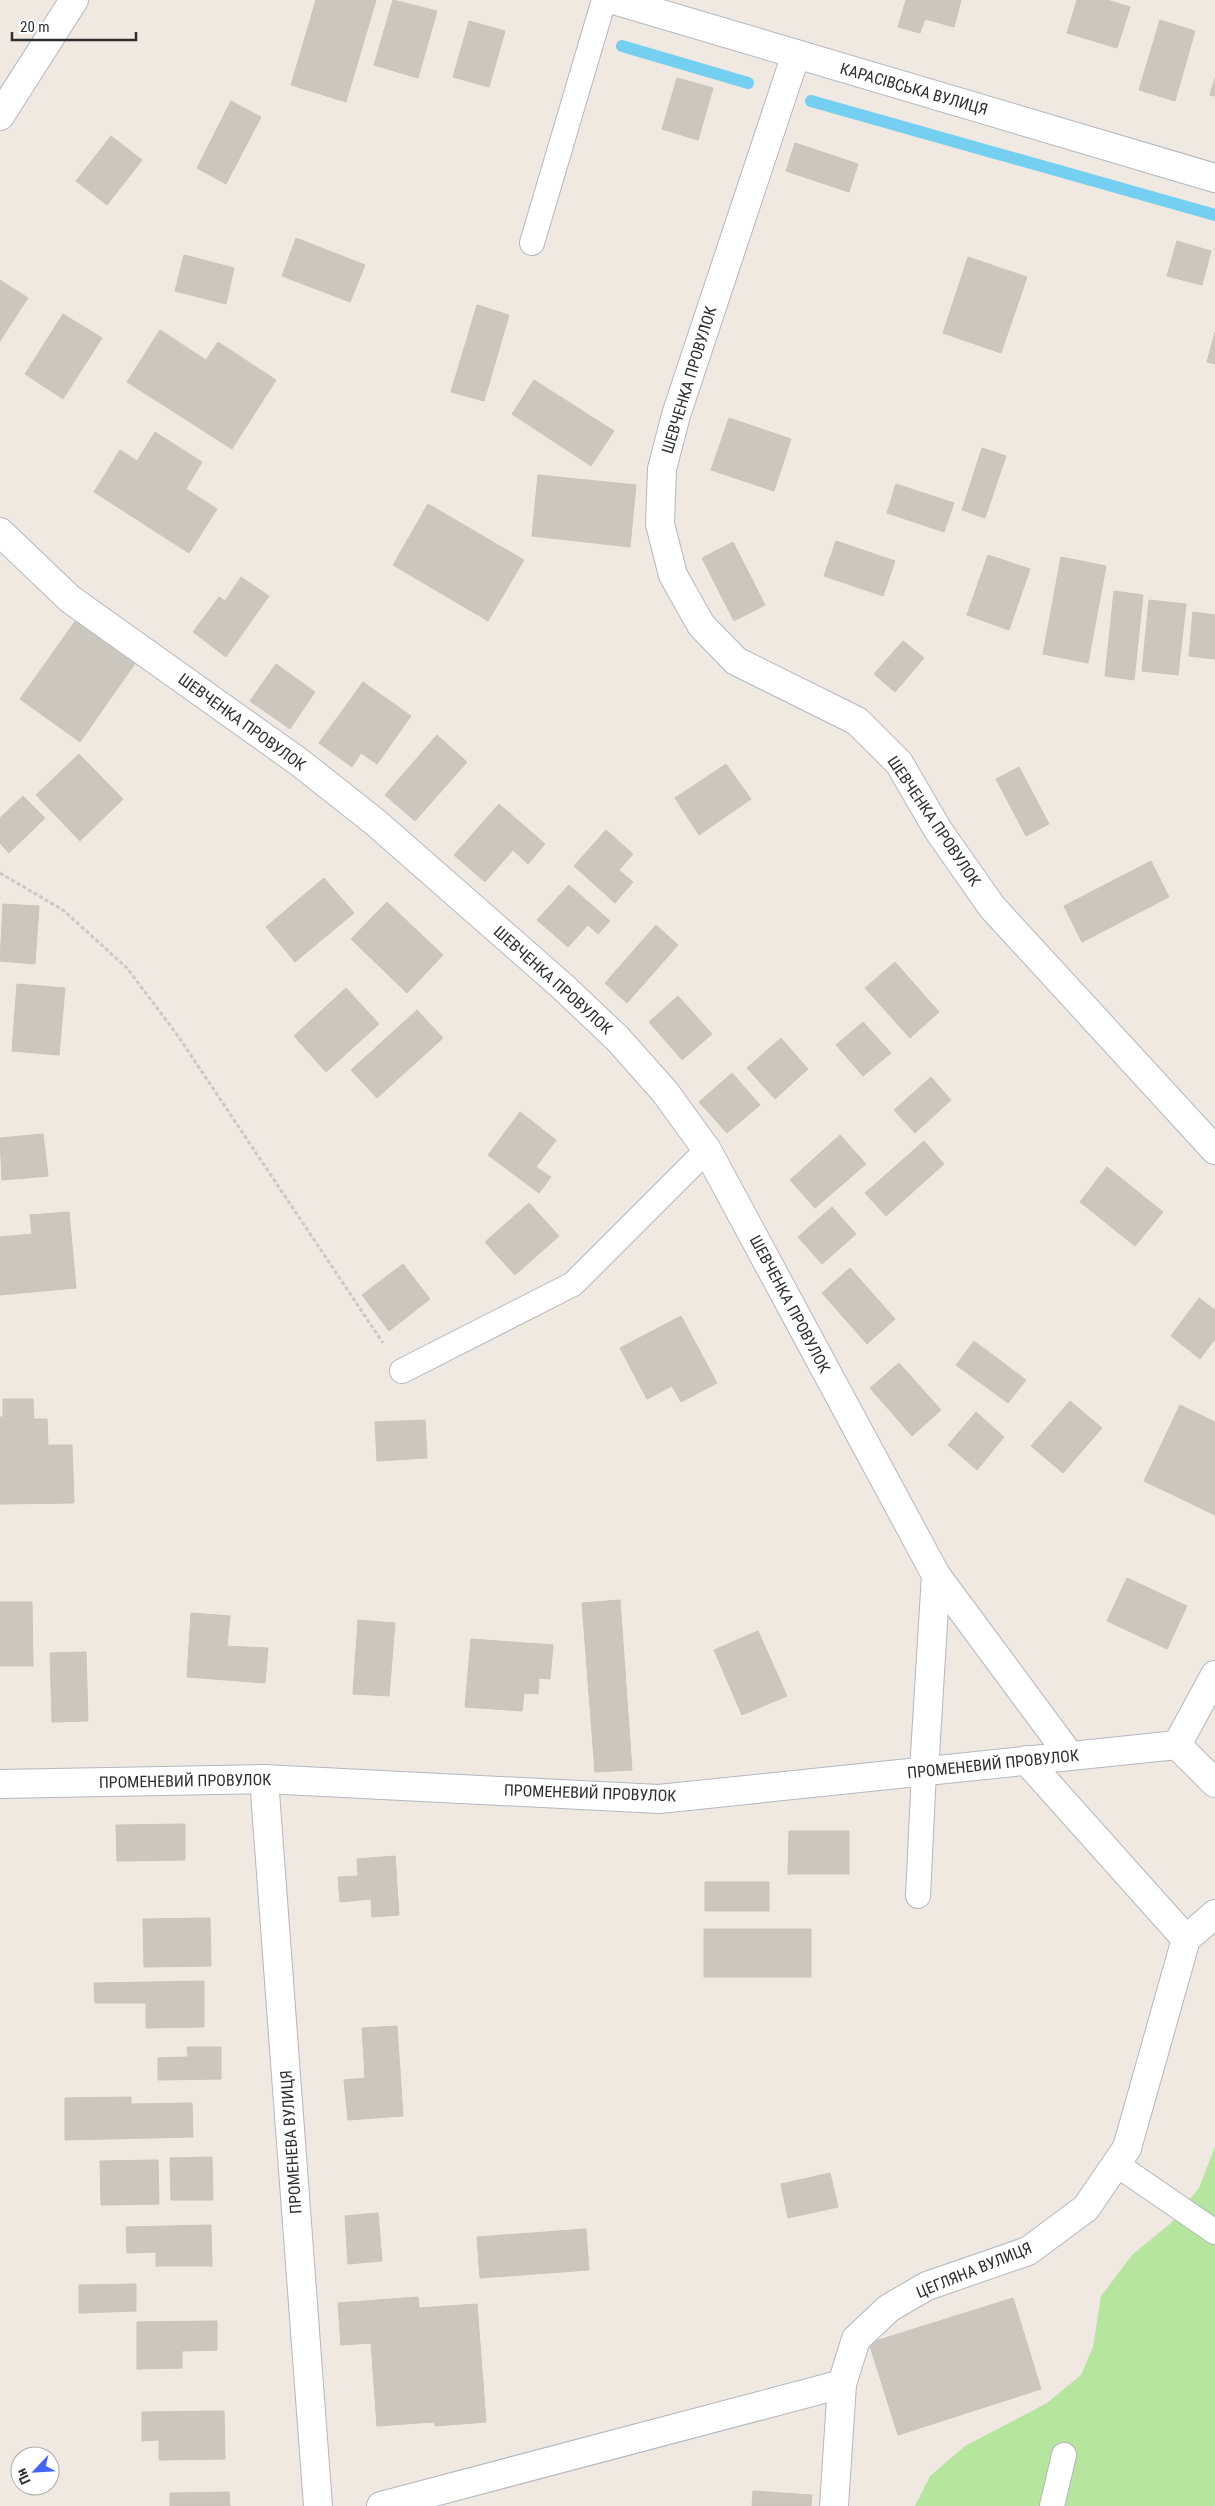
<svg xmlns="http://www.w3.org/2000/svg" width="1215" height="2506" viewBox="0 0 1215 2506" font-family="'Roboto Condensed',sans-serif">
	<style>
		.green { fill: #b6e59e }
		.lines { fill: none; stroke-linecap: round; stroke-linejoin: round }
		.stream { stroke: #75cff0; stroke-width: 12 }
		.building { fill: #cbc7bf; stroke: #cbc5ba }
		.lane-casing { stroke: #b4b7c1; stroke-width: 26 }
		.street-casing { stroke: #b4b7c1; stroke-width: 30 }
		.path { stroke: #c9c9c9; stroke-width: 3; stroke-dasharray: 4 2.5; stroke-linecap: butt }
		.lane { stroke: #fff; stroke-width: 24 }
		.street { stroke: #fff; stroke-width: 28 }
		.labels { text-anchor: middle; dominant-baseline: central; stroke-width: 4.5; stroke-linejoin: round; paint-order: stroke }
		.street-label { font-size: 16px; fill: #2e2e2e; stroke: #fff }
	</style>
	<rect width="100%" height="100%" fill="#efe9e1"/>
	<!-- green -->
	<path class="green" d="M 1215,2147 L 1215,2506 L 915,2506 L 930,2476 L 965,2446 L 1047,2403 L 1081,2375 L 1093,2347 L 1101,2296 L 1133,2254 L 1171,2223 L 1199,2188 Z"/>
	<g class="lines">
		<!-- stream -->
		<g class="stream">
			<path d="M 622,46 L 748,83"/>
			<path d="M 811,101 L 1215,215"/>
		</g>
	</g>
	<!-- building -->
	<g class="building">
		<path d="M 316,0 L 376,0 L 346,102 L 291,85 Z"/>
		<path d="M 393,0 L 437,11 L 418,78 L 374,65 Z"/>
		<path d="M 906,0 L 961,0 L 954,27 L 925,19 L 920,33 L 898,27 Z"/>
		<path d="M 1077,0 L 1107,0 L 1130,7 L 1117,48 L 1067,33 Z"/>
		<path d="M 1160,20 L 1195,31 L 1175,101 L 1139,90 Z"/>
		<path d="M 469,21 L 505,31 L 489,87 L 453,77 Z"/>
		<path d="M 677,78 L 713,88 L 698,140 L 662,129 Z"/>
		<path d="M 1215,78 L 1215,96 L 1210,95 Z"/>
		<path d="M 231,101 L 261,117 L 226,184 L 197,168 Z"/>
		<path d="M 111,136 L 142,160 L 107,205 L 76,181 Z"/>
		<path d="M 795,143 L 858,164 L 849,192 L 786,171 Z"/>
		<path d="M 296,238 L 365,265 L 350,302 L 282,276 Z"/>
		<path d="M 1177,241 L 1211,251 L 1202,285 L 1167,276 Z"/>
		<path d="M 184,255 L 234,268 L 226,304 L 175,291 Z"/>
		<path d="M 968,257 L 1027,277 L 1001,353 L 943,333 Z"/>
		<path d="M 0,280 L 28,298 L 0,341 Z"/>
		<path d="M 477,305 L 509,315 L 484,401 L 451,392 Z"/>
		<path d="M 63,314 L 102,338 L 63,399 L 25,374 Z"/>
		<path d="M 160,330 L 206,360 L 218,342 L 276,380 L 232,449 L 127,382 Z"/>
		<path d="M 1215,332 L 1215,364 L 1207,362 Z"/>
		<path d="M 534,380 L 614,431 L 591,466 L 512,414 Z"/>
		<path d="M 729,418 L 791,439 L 774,491 L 711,470 Z"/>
		<path d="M 155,432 L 202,462 L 186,489 L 217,509 L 189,553 L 94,492 L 120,450 L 137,461 Z"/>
		<path d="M 982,448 L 1006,456 L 985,518 L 962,510 Z"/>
		<path d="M 538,475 L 636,485 L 630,547 L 532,536 Z"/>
		<path d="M 896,484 L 954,503 L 944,532 L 887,513 Z"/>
		<path d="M 428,504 L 524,560 L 488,621 L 393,565 Z"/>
		<path d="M 836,541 L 895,561 L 883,596 L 824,576 Z"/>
		<path d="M 733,542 L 765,605 L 734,621 L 702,558 Z"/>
		<path d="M 988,555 L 1030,569 L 1009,630 L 967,615 Z"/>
		<path d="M 1061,557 L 1106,566 L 1088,663 L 1043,654 Z"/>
		<path d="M 241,577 L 269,596 L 226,657 L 193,632 L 219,597 L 225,601 Z"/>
		<path d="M 1114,591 L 1143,595 L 1134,680 L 1105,676 Z"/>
		<path d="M 1149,600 L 1186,604 L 1178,675 L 1142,671 Z"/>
		<path d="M 1193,612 L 1215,615 L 1215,659 L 1189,656 Z"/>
		<path d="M 76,620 L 136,662 L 80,742 L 20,699 Z"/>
		<path d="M 903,641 L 924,658 L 895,692 L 874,674 Z"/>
		<path d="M 276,664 L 315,692 L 290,729 L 250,701 Z"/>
		<path d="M 363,682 L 411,716 L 377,764 L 361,753 L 352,767 L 319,743 Z"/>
		<path d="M 437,735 L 467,762 L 415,821 L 385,795 Z"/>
		<path d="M 79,754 L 123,799 L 80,841 L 36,795 Z"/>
		<path d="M 726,764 L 751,799 L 699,835 L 675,798 Z"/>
		<path d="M 1019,767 L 1049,824 L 1026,836 L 996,779 Z"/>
		<path d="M 23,796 L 45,818 L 9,853 L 0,843 L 0,818 Z"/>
		<path d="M 499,804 L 545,844 L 528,864 L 513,850 L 485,882 L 454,855 Z"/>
		<path d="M 606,830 L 633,854 L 619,870 L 633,882 L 615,903 L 574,866 Z"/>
		<path d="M 1151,861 L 1169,897 L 1082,942 L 1064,906 Z"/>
		<path d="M 324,878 L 354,913 L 295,962 L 266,927 Z"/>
		<path d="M 569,885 L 610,921 L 598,934 L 588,925 L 568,947 L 537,920 Z"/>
		<path d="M 387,902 L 443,955 L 407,993 L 351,939 Z"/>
		<path d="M 3,904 L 39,906 L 35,964 L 0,961 Z"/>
		<path d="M 656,925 L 678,945 L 627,1003 L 605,983 Z"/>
		<path d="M 895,962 L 939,1012 L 910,1038 L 865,988 Z"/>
		<path d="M 17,984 L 65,988 L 59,1055 L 12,1051 Z"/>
		<path d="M 346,988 L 379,1024 L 326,1072 L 294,1036 Z"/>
		<path d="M 678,996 L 712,1034 L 682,1060 L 649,1022 Z"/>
		<path d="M 417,1010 L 443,1038 L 377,1098 L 351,1070 Z"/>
		<path d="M 863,1022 L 891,1053 L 863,1076 L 836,1045 Z"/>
		<path d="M 781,1038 L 808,1069 L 775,1099 L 747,1068 Z"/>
		<path d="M 732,1073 L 760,1105 L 727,1133 L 699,1102 Z"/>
		<path d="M 931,1077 L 951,1100 L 915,1133 L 894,1110 Z"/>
		<path d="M 520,1112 L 556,1140 L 536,1167 L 551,1177 L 539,1193 L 488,1155 Z"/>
		<path d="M 43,1134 L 48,1176 L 2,1180 L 0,1138 Z"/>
		<path d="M 840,1135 L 866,1164 L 815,1208 L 790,1180 Z"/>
		<path d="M 924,1141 L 944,1164 L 886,1216 L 865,1193 Z"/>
		<path d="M 1107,1167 L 1163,1212 L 1135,1246 L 1080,1202 Z"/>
		<path d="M 529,1203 L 559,1236 L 515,1275 L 485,1242 Z"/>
		<path d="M 832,1207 L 856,1234 L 822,1264 L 798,1237 Z"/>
		<path d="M 69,1212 L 76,1288 L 0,1295 L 0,1237 L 32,1234 L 30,1215 Z"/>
		<path d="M 403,1264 L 430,1299 L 389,1331 L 362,1295 Z"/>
		<path d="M 850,1268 L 895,1319 L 867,1344 L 822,1293 Z"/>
		<path d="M 1199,1298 L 1215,1310 L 1215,1339 L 1200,1359 L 1171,1336 Z"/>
		<path d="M 681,1316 L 717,1383 L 681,1402 L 672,1386 L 647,1399 L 620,1348 Z"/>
		<path d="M 974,1341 L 1026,1380 L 1008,1403 L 956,1365 Z"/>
		<path d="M 899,1363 L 941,1410 L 912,1436 L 870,1388 Z"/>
		<path d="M 3,1399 L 33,1399 L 34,1419 L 47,1419 L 48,1445 L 72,1445 L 74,1503 L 0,1504 L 0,1417 L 3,1417 Z"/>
		<path d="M 1070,1401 L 1102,1428 L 1063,1473 L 1031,1446 Z"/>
		<path d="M 1180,1405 L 1215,1422 L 1215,1515 L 1144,1481 Z"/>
		<path d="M 976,1412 L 1004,1437 L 977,1470 L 948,1445 Z"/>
		<path d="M 425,1420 L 427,1458 L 377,1461 L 375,1422 Z"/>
		<path d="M 1127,1578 L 1187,1606 L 1167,1649 L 1107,1621 Z"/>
		<path d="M 620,1600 L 632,1770 L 595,1772 L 582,1603 Z"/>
		<path d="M 0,1602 L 32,1602 L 33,1666 L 0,1666 Z"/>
		<path d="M 191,1613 L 230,1616 L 227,1646 L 268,1648 L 265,1683 L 187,1677 Z"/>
		<path d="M 358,1620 L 395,1623 L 389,1696 L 353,1694 Z"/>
		<path d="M 758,1631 L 787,1696 L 742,1715 L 714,1650 Z"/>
		<path d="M 471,1639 L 553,1645 L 550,1679 L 539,1678 L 538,1694 L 524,1693 L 522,1711 L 465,1707 Z"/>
		<path d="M 86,1652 L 88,1721 L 52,1722 L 50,1653 Z"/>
		<path d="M 185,1824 L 185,1860 L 117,1861 L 116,1825 Z"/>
		<path d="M 789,1831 L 849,1831 L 849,1874 L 788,1874 Z"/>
		<path d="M 395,1856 L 399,1915 L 372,1917 L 371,1899 L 340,1902 L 338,1877 L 358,1876 L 357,1859 Z"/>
		<rect x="705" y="1882" width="64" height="29"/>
		<path d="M 210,1918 L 211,1966 L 144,1967 L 143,1919 Z"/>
		<rect x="704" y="1929" width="107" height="48"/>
		<path d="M 204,1981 L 204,2027 L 146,2028 L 146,2003 L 95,2003 L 94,1983 Z"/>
		<path d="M 397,2026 L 403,2116 L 348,2120 L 344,2080 L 365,2078 L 362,2028 Z"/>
		<path d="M 187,2047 L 221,2047 L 221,2079 L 158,2080 L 158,2058 L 188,2057 Z"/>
		<path d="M 131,2097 L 131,2104 L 192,2103 L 193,2137 L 65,2140 L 65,2098 Z"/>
		<path d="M 212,2157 L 213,2200 L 171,2200 L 170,2158 Z"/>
		<path d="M 158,2160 L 159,2204 L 101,2205 L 100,2161 Z"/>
		<path d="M 830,2173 L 838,2207 L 788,2218 L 781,2184 Z"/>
		<path d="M 378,2213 L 382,2261 L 348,2264 L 345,2216 Z"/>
		<path d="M 211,2225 L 212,2266 L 156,2266 L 156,2252 L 127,2253 L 126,2227 Z"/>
		<path d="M 586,2229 L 589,2270 L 480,2278 L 477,2237 Z"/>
		<path d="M 136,2284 L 136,2311 L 79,2313 L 79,2285 Z"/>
		<path d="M 418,2297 L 419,2308 L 477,2304 L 486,2422 L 435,2426 L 434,2422 L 377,2426 L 371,2343 L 341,2345 L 338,2303 Z"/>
		<path d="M 1013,2298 L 1041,2389 L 898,2435 L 869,2343 Z"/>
		<path d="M 217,2321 L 217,2350 L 182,2351 L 182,2368 L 137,2369 L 137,2322 Z"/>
		<path d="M 224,2411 L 225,2459 L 159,2460 L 159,2440 L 142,2441 L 142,2412 Z"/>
		<path d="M 753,2491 L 812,2495 L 811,2506 L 752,2506 Z"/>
		<path d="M 229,2492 L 230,2506 L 170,2506 L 170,2493 Z"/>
	</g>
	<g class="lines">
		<!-- lane casing -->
		<g class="lane-casing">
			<g id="lane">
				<path d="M 532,243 L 604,0"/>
				<path d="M 402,1371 L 573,1284 L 707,1150"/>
				<path d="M 918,1896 L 924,1771"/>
				<path d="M 1116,2164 L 1215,2232"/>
				<path d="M 1052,2506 L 1064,2455"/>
			</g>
		</g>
		<!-- street casing -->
		<g class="street-casing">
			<g id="street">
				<path d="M 614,0 L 1215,178"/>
				<path d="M 796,54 L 676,415 L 662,469 L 660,524 L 673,575 L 701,625 L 736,661 L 857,721 L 899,763 L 938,830 L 992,907 L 1215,1150"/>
				<path d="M 0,116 L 74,0"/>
				<path d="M 0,532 L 70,599 L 299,762 L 375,822 L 562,986 L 617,1038 L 665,1092 L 707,1150 L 936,1575 L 1070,1756"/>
				<path d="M 1177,1745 L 1215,1675"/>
				<path d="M 1177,1745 L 1215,1783"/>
				<path d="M 1026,1760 L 1186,1939"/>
				<path d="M 924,1771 L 936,1575"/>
				<path d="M 264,1779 L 318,2506"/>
				<path d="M 0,1784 L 264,1779 L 659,1799 L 1177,1745"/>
				<path d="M 381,2506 L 842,2384"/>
				<path d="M 834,2506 L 842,2384 L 856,2339 L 889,2308 L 927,2286 L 1028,2251 L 1086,2208 L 1127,2148 L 1186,1939 L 1215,1914"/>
			</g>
		</g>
		<!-- path -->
		<path class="path" d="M 0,873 L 63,910 L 127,968 L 178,1036 L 383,1343"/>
		<!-- lane -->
		<use href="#lane" class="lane"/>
		<!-- street -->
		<use href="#street" class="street"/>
	</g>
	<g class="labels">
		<!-- street labels -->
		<g class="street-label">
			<text transform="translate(914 89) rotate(16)">КАРАСІВСЬКА ВУЛИЦЯ</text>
			<text transform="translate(689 380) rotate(-73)">ШЕВЧЕНКА ПРОВУЛОК</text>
			<text transform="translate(242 722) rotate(36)">ШЕВЧЕНКА ПРОВУЛОК</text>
			<text transform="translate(934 821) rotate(56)">ШЕВЧЕНКА ПРОВУЛОК</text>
			<text transform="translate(553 980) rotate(42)">ШЕВЧЕНКА ПРОВУЛОК</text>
			<text transform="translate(790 1304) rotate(62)">ШЕВЧЕНКА ПРОВУЛОК</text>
			<text transform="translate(993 1764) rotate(-6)">ПРОМЕНЕВИЙ ПРОВУЛОК</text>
			<text transform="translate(185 1781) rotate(-1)">ПРОМЕНЕВИЙ ПРОВУЛОК</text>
			<text transform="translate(590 1793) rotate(2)">ПРОМЕНЕВИЙ ПРОВУЛОК</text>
			<text transform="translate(291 2142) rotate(-94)">ПРОМЕНЕВА ВУЛИЦЯ</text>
			<text transform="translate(974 2270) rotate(-22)">ЦЕГЛЯНА ВУЛИЦЯ</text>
		</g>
	</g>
	<!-- north arrow -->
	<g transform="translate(35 2471) rotate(245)"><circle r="24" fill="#ffffff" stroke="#ababab"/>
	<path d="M0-4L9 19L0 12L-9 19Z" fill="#4264fb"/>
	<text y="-8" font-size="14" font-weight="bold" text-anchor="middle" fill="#2e2e2e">Пн</text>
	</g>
	<!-- scale -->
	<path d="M12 32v8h124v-8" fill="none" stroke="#2e2e2e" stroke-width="2.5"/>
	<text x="20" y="32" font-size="15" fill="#2e2e2e" stroke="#ffffff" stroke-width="4" paint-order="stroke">20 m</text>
</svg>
